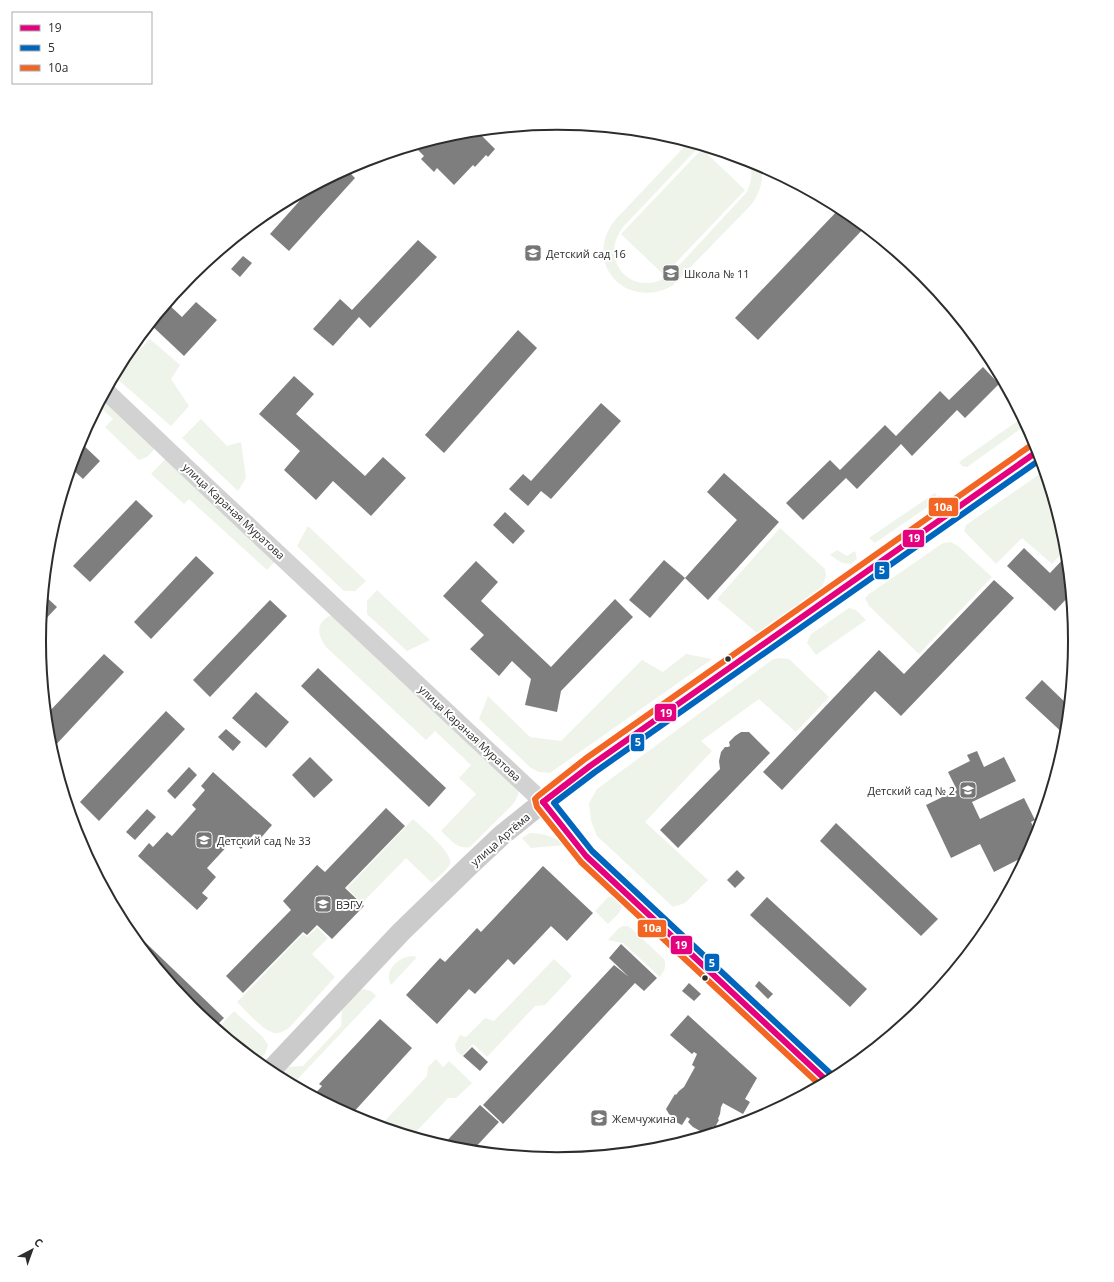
<svg xmlns="http://www.w3.org/2000/svg" width="1114" height="1282" viewBox="0 0 1114 1282" font-family="'Open Sans',sans-serif">
	<style>
		.green { fill: #eff4ea }
		.building { fill: #7e7e7e }
		.lines { fill: none; stroke-linecap: round; stroke-linejoin: round }
		.tertiary { stroke: #d2d2d2; stroke-width: 18 }
		.secondary { stroke: #cbcbcb; stroke-width: 21 }
		.bus-1-casing { stroke: #fff; stroke-width: 9 }
		.bus-2-casing { stroke: #fff; stroke-width: 9 }
		.bus-3-casing { stroke: #fff; stroke-width: 9 }
		.bus-1 { stroke: #e5007d; stroke-width: 6 }
		.bus-2 { stroke: #0065bd; stroke-width: 6 }
		.bus-3 { stroke: #f26522; stroke-width: 6 }
		.bus-dot { fill: #2d2d2d; stroke: #fff; stroke-width: 1.5 }
		.labels { text-anchor: middle; dominant-baseline: central; stroke-width: 4; stroke-linejoin: round; paint-order: stroke }
		.poi-label { font-size: 11px; fill: #2d2d2d; stroke: #fff; text-anchor: start }
		.street-label { font-size: 11px; fill: #2d2d2d; stroke: #fff }
		.rim { fill: none; stroke: #2d2d2d; stroke-width: 2 }
		.line-badge { stroke: #fff; stroke-width: 1.5 }
		.badge-label { font-size: 11px; text-anchor: middle; font-weight: bold; fill: #fff }
	</style>
	<rect width="100%" height="100%" fill="#fff"/>
	<!-- green -->
	<g class="green">
		<path d="M 689,142 L 701,146 L 694,152 L 623,227 C 596,263 637,302 672,273 L 747,192 C 752,181 753,172 749,160 L 761,166 C 764,181 760,193 751,205 L 672,286 C 625,311 582,262 615,220 Z"/>
		<path d="M 702,149 L 745,190 L 664,275 L 621,234 Z"/>
		<path d="M 150,339 L 180,365 L 171,379 L 189,406 L 171,426 L 114,376 Z"/>
		<path d="M 106,391 L 160,443 L 147,457 L 139,460 L 105,427 L 113,419 L 98,405 Z"/>
		<path d="M 1022,418 L 1026,425 L 967,467 L 962,466 L 959,462 Z"/>
		<path d="M 201,419 L 227,446 L 241,442 L 246,478 L 238,491 L 182,438 Z"/>
		<path d="M 170,454 L 280,556 L 267,570 L 189,499 L 184,504 L 151,474 Z"/>
		<path d="M 1044,471 L 1065,540 L 1066,549 L 1052,564 L 1022,538 L 996,564 L 964,531 L 966,525 Z"/>
		<path d="M 935,493 L 939,499 L 875,543 L 869,538 Z"/>
		<path d="M 308,526 L 366,581 L 355,591 L 344,591 L 297,546 Z"/>
		<path d="M 780,528 L 825,569 L 826,576 L 822,587 L 758,634 L 717,599 Z"/>
		<path d="M 951,542 L 958,546 L 992,577 L 919,654 L 869,606 L 865,598 L 869,594 L 943,543 Z"/>
		<path d="M 837,550 L 847,556 L 855,551 L 857,559 L 851,564 L 842,563 L 830,555 Z"/>
		<path d="M 377,590 L 430,640 L 407,651 L 367,614 L 367,601 Z"/>
		<path d="M 849,608 L 856,610 L 866,620 L 816,655 L 807,643 L 811,634 Z"/>
		<path d="M 333,614 L 519,787 L 518,795 L 514,803 L 470,847 C 457,850 450,839 441,831 L 476,794 L 459,778 L 471,765 L 435,731 L 426,740 L 326,647 C 316,633 316,622 333,614 Z"/>
		<path d="M 686,654 L 712,659 L 550,773 L 539,772 L 531,768 L 479,719 L 488,696 L 530,737 L 561,741 L 642,660 L 663,672 Z"/>
		<path d="M 781,658 L 789,659 L 829,697 L 796,732 L 759,699 L 701,741 L 712,751 L 645,822 L 708,880 L 685,903 L 673,907 L 597,836 L 591,821 L 589,803 L 597,789 L 773,659 Z"/>
		<path d="M 413,819 C 421,827 454,853 450,864 C 447,871 437,877 432,883 L 406,858 L 362,903 L 347,888 Z"/>
		<path d="M 530,833 C 544,833 555,837 566,845 L 531,848 L 522,838 Z"/>
		<path d="M 621,894 C 625,911 619,913 608,924 L 595,911 L 608,897 Z"/>
		<path d="M 623,926 L 628,926 L 632,929 L 664,959 C 667,967 664,971 660,977 L 623,943 L 608,940 L 619,928 Z"/>
		<path d="M 317,927 L 328,938 L 312,954 L 335,977 L 289,1028 C 285,1030 282,1033 277,1033 C 265,1034 246,1010 237,1002 L 303,934 L 307,937 Z"/>
		<path d="M 412,956 L 417,957 L 391,985 C 383,971 398,957 412,956 Z"/>
		<path d="M 554,959 L 572,976 L 545,1005 L 535,1006 L 487,1057 L 473,1044 L 462,1056 L 456,1050 L 455,1044 L 460,1035 L 466,1037 L 485,1018 L 494,1021 Z"/>
		<path d="M 363,989 L 371,991 L 376,996 L 293,1084 L 278,1076 L 286,1067 L 303,1066 L 341,1026 L 342,1009 L 360,990 Z"/>
		<path d="M 234,1011 L 263,1037 L 268,1045 L 265,1054 L 257,1062 L 217,1029 Z"/>
		<path d="M 436,1059 L 443,1067 L 449,1061 L 472,1083 L 456,1098 L 448,1098 L 412,1136 L 403,1133 L 400,1130 L 398,1132 L 385,1128 L 382,1124 L 427,1076 L 428,1067 Z"/>
	</g>
	<!-- building -->
	<g class="building">
		<path d="M 477,131 L 495,149 L 488,157 L 486,155 L 475,167 L 473,165 L 454,185 L 437,168 L 434,172 L 421,159 L 424,156 L 416,148 L 420,144 L 456,133 Z"/>
		<path d="M 346,169 L 355,178 L 289,251 L 270,234 L 312,187 Z"/>
		<path d="M 840,208 L 865,227 L 758,340 L 735,318 Z"/>
		<path d="M 418,240 L 437,257 L 370,328 L 359,317 L 333,346 L 313,329 L 340,299 L 352,310 Z"/>
		<path d="M 243,256 L 252,263 L 240,277 L 231,269 Z"/>
		<path d="M 196,302 L 217,320 L 184,356 L 150,324 L 167,303 L 182,317 Z"/>
		<path d="M 518,330 L 537,348 L 444,453 L 425,435 Z"/>
		<path d="M 983,367 L 999,384 L 965,418 L 957,410 L 912,456 L 901,444 L 857,489 L 846,478 L 803,520 L 786,503 L 830,460 L 840,470 L 885,425 L 896,436 L 940,391 L 949,400 Z"/>
		<path d="M 294,376 L 314,394 L 296,414 L 365,476 L 383,457 L 406,478 L 371,516 L 333,481 L 316,500 L 284,470 L 300,451 L 259,414 Z"/>
		<path d="M 601,403 L 621,421 L 551,499 L 541,491 L 528,506 L 509,489 L 523,474 L 531,481 Z"/>
		<path d="M 79,441 L 100,461 L 83,479 L 71,468 Z"/>
		<path d="M 724,473 L 779,522 L 708,600 L 685,578 L 737,520 L 707,492 Z"/>
		<path d="M 136,500 L 153,516 L 90,582 L 73,566 Z"/>
		<path d="M 505,512 L 525,531 L 513,544 L 493,525 Z"/>
		<path d="M 1024,548 L 1050,573 L 1067,555 L 1070,595 L 1055,611 L 1007,566 Z"/>
		<path d="M 196,556 L 214,573 L 151,639 L 134,622 Z"/>
		<path d="M 664,560 L 685,578 L 650,618 L 629,600 Z"/>
		<path d="M 476,561 L 498,582 L 481,601 L 551,667 L 615,599 L 633,617 L 561,691 L 557,712 L 525,705 L 531,679 L 512,661 L 499,676 L 470,649 L 484,635 L 443,596 Z"/>
		<path d="M 994,580 L 1014,598 L 901,716 L 875,691 L 782,790 L 763,772 L 879,650 L 904,674 Z"/>
		<path d="M 44,595 L 57,607 L 41,624 Z"/>
		<path d="M 270,600 L 287,616 L 210,697 L 193,680 Z"/>
		<path d="M 104,654 L 124,672 L 51,750 L 49,742 L 46,715 Z"/>
		<path d="M 318,668 L 446,788 L 429,807 L 301,686 Z"/>
		<path d="M 1042,680 L 1069,706 L 1066,736 L 1025,698 Z"/>
		<path d="M 256,692 L 289,722 L 266,748 L 232,718 Z"/>
		<path d="M 166,711 L 185,729 L 99,821 L 80,802 Z"/>
		<path d="M 226,729 L 241,742 L 233,751 L 218,737 Z"/>
		<path d="M 741,732 L 749,732 L 770,753 L 678,848 L 660,830 L 720,769 L 719,761 L 721,752 L 725,747 L 728,747 L 730,746 L 729,742 L 735,736 Z"/>
		<path d="M 977,751 L 984,767 L 1004,757 L 1016,781 L 972,802 L 980,819 L 1024,798 L 1035,820 L 1031,822 L 1037,834 L 1027,855 L 994,872 L 980,844 L 951,858 L 926,805 L 957,790 L 948,772 L 970,761 L 967,755 Z"/>
		<path d="M 310,757 L 333,780 L 314,798 L 292,775 Z"/>
		<path d="M 189,767 L 197,775 L 175,799 L 167,791 Z"/>
		<path d="M 213,772 L 272,825 L 260,839 L 254,834 L 241,849 L 232,841 L 207,868 L 216,877 L 202,893 L 208,898 L 197,910 L 138,856 L 149,843 L 153,847 L 167,832 L 172,836 L 196,809 L 192,805 L 205,790 L 201,786 Z"/>
		<path d="M 386,808 L 405,826 L 345,888 L 364,906 L 332,939 L 317,925 L 307,935 L 303,932 L 243,993 L 226,976 L 291,910 L 283,901 L 317,865 L 325,872 Z"/>
		<path d="M 147,809 L 156,817 L 135,840 L 126,832 Z"/>
		<path d="M 836,823 L 938,919 L 921,936 L 820,841 Z"/>
		<path d="M 543,866 L 593,913 L 567,941 L 551,926 L 514,965 L 508,959 L 475,994 L 469,989 L 437,1024 L 406,995 L 440,958 L 445,962 L 477,928 L 481,932 Z"/>
		<path d="M 737,870 L 745,878 L 735,888 L 727,880 Z"/>
		<path d="M 767,897 L 867,989 L 850,1007 L 750,915 Z"/>
		<path d="M 122,920 L 224,1018 L 215,1027 L 191,1007 L 126,929 Z"/>
		<path d="M 621,944 L 657,978 L 644,991 L 635,983 L 503,1124 L 483,1105 L 614,965 L 629,977 L 609,958 Z"/>
		<path d="M 759,981 L 773,994 L 768,999 L 755,986 Z"/>
		<path d="M 689,983 L 701,994 L 694,1001 L 682,991 Z"/>
		<path d="M 688,1015 L 757,1078 L 745,1099 L 750,1102 L 743,1114 L 723,1103 L 721,1107 L 720,1114 L 718,1119 L 719,1120 L 715,1127 L 713,1126 L 710,1132 L 700,1131 L 693,1127 L 688,1122 L 690,1119 L 687,1117 L 682,1125 L 676,1122 L 677,1119 L 669,1114 L 666,1109 L 675,1094 L 676,1095 L 679,1091 L 684,1087 L 695,1067 L 692,1065 L 697,1054 L 694,1052 L 692,1054 L 670,1035 Z"/>
		<path d="M 380,1019 L 412,1048 L 351,1115 L 314,1095 L 322,1086 L 319,1084 Z"/>
		<path d="M 472,1047 L 488,1062 L 480,1071 L 463,1056 Z"/>
		<path d="M 782,1100 L 786,1103 L 774,1110 L 773,1110 Z"/>
		<path d="M 480,1105 L 499,1122 L 472,1151 L 456,1149 L 443,1145 Z"/>
	</g>
	<g class="lines">
		<!-- tertiary -->
		<path class="tertiary" d="M 106,391 L 207,487 L 543,802"/>
		<!-- secondary -->
		<g class="secondary">
			<path d="M 543,802 L 586,856 L 827,1081"/>
			<path d="M 269,1072 L 401,932 L 469,866 L 502,835 L 543,802 L 590,766 L 744,657 L 1038,451"/>
		</g>
		<!-- bus-1 casing -->
		<g class="bus-1-casing">
			<g id="bus-1">
				<path d="M 543,802 L 590,766 L 1038,451"/>
				<path d="M 543,802 L 586,856 L 827,1081"/>
			</g>
		</g>
		<!-- bus-2 casing -->
		<g class="bus-2-casing">
			<path id="bus-2" d="M 832,1075 L 592,851 L 554,803 L 595,772 L 1041,459"/>
		</g>
		<!-- bus-3 casing -->
		<g class="bus-3-casing">
			<path id="bus-3" d="M 820,1085 L 581,862 L 537,807 L 535,799 L 538,796 L 585,759 L 1033,444"/>
		</g>
		<!-- bus-1 -->
		<use href="#bus-1" class="bus-1"/>
		<!-- bus-2 -->
		<use href="#bus-2" class="bus-2"/>
		<!-- bus-3 -->
		<use href="#bus-3" class="bus-3"/>
	</g>
	<!-- icons -->
	<defs>
		<g id="school-square" transform="scale(0.9)"><rect x="-9" y="-9" width="18" height="18" rx="4" fill="#767676" stroke="#fff"/><path d="M0-5L7-2L0 1L-7-2ZM-4 1L0 2.5L4 1V4Q0 6-4 4Z" fill="#fff"/></g>
		<g id="university-square" transform="scale(0.9)"><rect x="-9" y="-9" width="18" height="18" rx="4" fill="#767676" stroke="#fff"/><path d="M0-5L7-2L0 1L-7-2ZM-4 1L0 2.5L4 1V4Q0 6-4 4Z" fill="#fff"/></g>
	</defs>
	<g fill-rule="evenodd">
		<use href="#school-square" x="533" y="253"/>
		<use href="#school-square" x="671" y="273"/>
		<use href="#school-square" x="968" y="790"/>
		<use href="#school-square" x="204" y="840"/>
		<use href="#university-square" x="323" y="904"/>
		<use href="#school-square" x="599" y="1118"/>
	</g>
	<!-- markers -->
	<g class="bus-dot">
		<circle cx="728" cy="659" r="3.5"/>
		<circle cx="705" cy="978" r="3.5"/>
	</g>
	<g class="labels">
		<!-- poi labels -->
		<g class="poi-label">
			<text x="546" y="253">Детский сад 16</text>
			<text x="684" y="273">Школа № 11</text>
			<text x="955" y="790" text-anchor="end">Детский сад № 2</text>
			<text x="217" y="840">Детский сад № 33</text>
			<text x="336" y="904">ВЭГУ</text>
			<text x="612" y="1118">Жемчужина</text>
		</g>
		<!-- street labels -->
		<g class="street-label">
			<text transform="translate(234 511) rotate(43)">улица Караная Муратова</text>
			<text transform="translate(470 733) rotate(43)">улица Караная Муратова</text>
			<text transform="translate(500 839) rotate(-41)">улица Артёма</text>
		</g>
	</g>
	<!-- crop -->
	<path d="M0 0H1114V1282H0ZM46 641a511 511 0 1 1 1022 0a511 511 0 1 1-1022 0Z" fill="#fff" fill-rule="evenodd"/>
	<path class="rim" d="M46 641a511 511 0 1 1 1022 0a511 511 0 1 1-1022 0Z"/>
	<g class="line-badge">
		<rect x="928" y="497" width="31" height="20" rx="4" fill="#f26522"/>
		<rect x="902" y="529" width="23" height="19" rx="4" fill="#e5007d"/>
		<rect x="874" y="561" width="16" height="19" rx="4" fill="#0065bd"/>
		<rect x="654" y="703" width="23" height="19" rx="4" fill="#e5007d"/>
		<rect x="630" y="733" width="15" height="19" rx="4" fill="#0065bd"/>
		<rect x="637" y="919" width="30" height="19" rx="4" fill="#f26522"/>
		<rect x="670" y="935" width="23" height="20" rx="4" fill="#e5007d"/>
		<rect x="704" y="953" width="16" height="19" rx="4" fill="#0065bd"/>
	</g>
	<g class="badge-label">
		<text x="943" y="511">10а</text>
		<text x="914" y="542">19</text>
		<text x="882" y="574">5</text>
		<text x="666" y="717">19</text>
		<text x="638" y="746">5</text>
		<text x="652" y="932">10а</text>
		<text x="681" y="949">19</text>
		<text x="712" y="967">5</text>
	</g>
	<!-- legend -->
	<rect x="12" y="12" width="140" height="72" fill="#ffffff" stroke="#ababab"/>
	<rect x="20" y="25" width="20" height="6" fill="#e5007d" stroke="#ababab"/>
	<text x="48" y="32" font-size="12" fill="#2d2d2d">19</text>
	<rect x="20" y="45" width="20" height="6" fill="#0065bd" stroke="#ababab"/>
	<text x="48" y="52" font-size="12" fill="#2d2d2d">5</text>
	<rect x="20" y="65" width="20" height="6" fill="#f26522" stroke="#ababab"/>
	<text x="48" y="72" font-size="12" fill="#2d2d2d">10а</text>
	<!-- north arrow -->
	<g transform="translate(32 1250) rotate(41)" stroke="#ffffff" stroke-width="3" paint-order="stroke">
	<path d="M0-3L7 15L0 10L-7 15Z" fill="#2d2d2d"/>
	<text y="-6" font-size="11" font-weight="bold" text-anchor="middle" fill="#2d2d2d">С</text>
	</g>
</svg>
